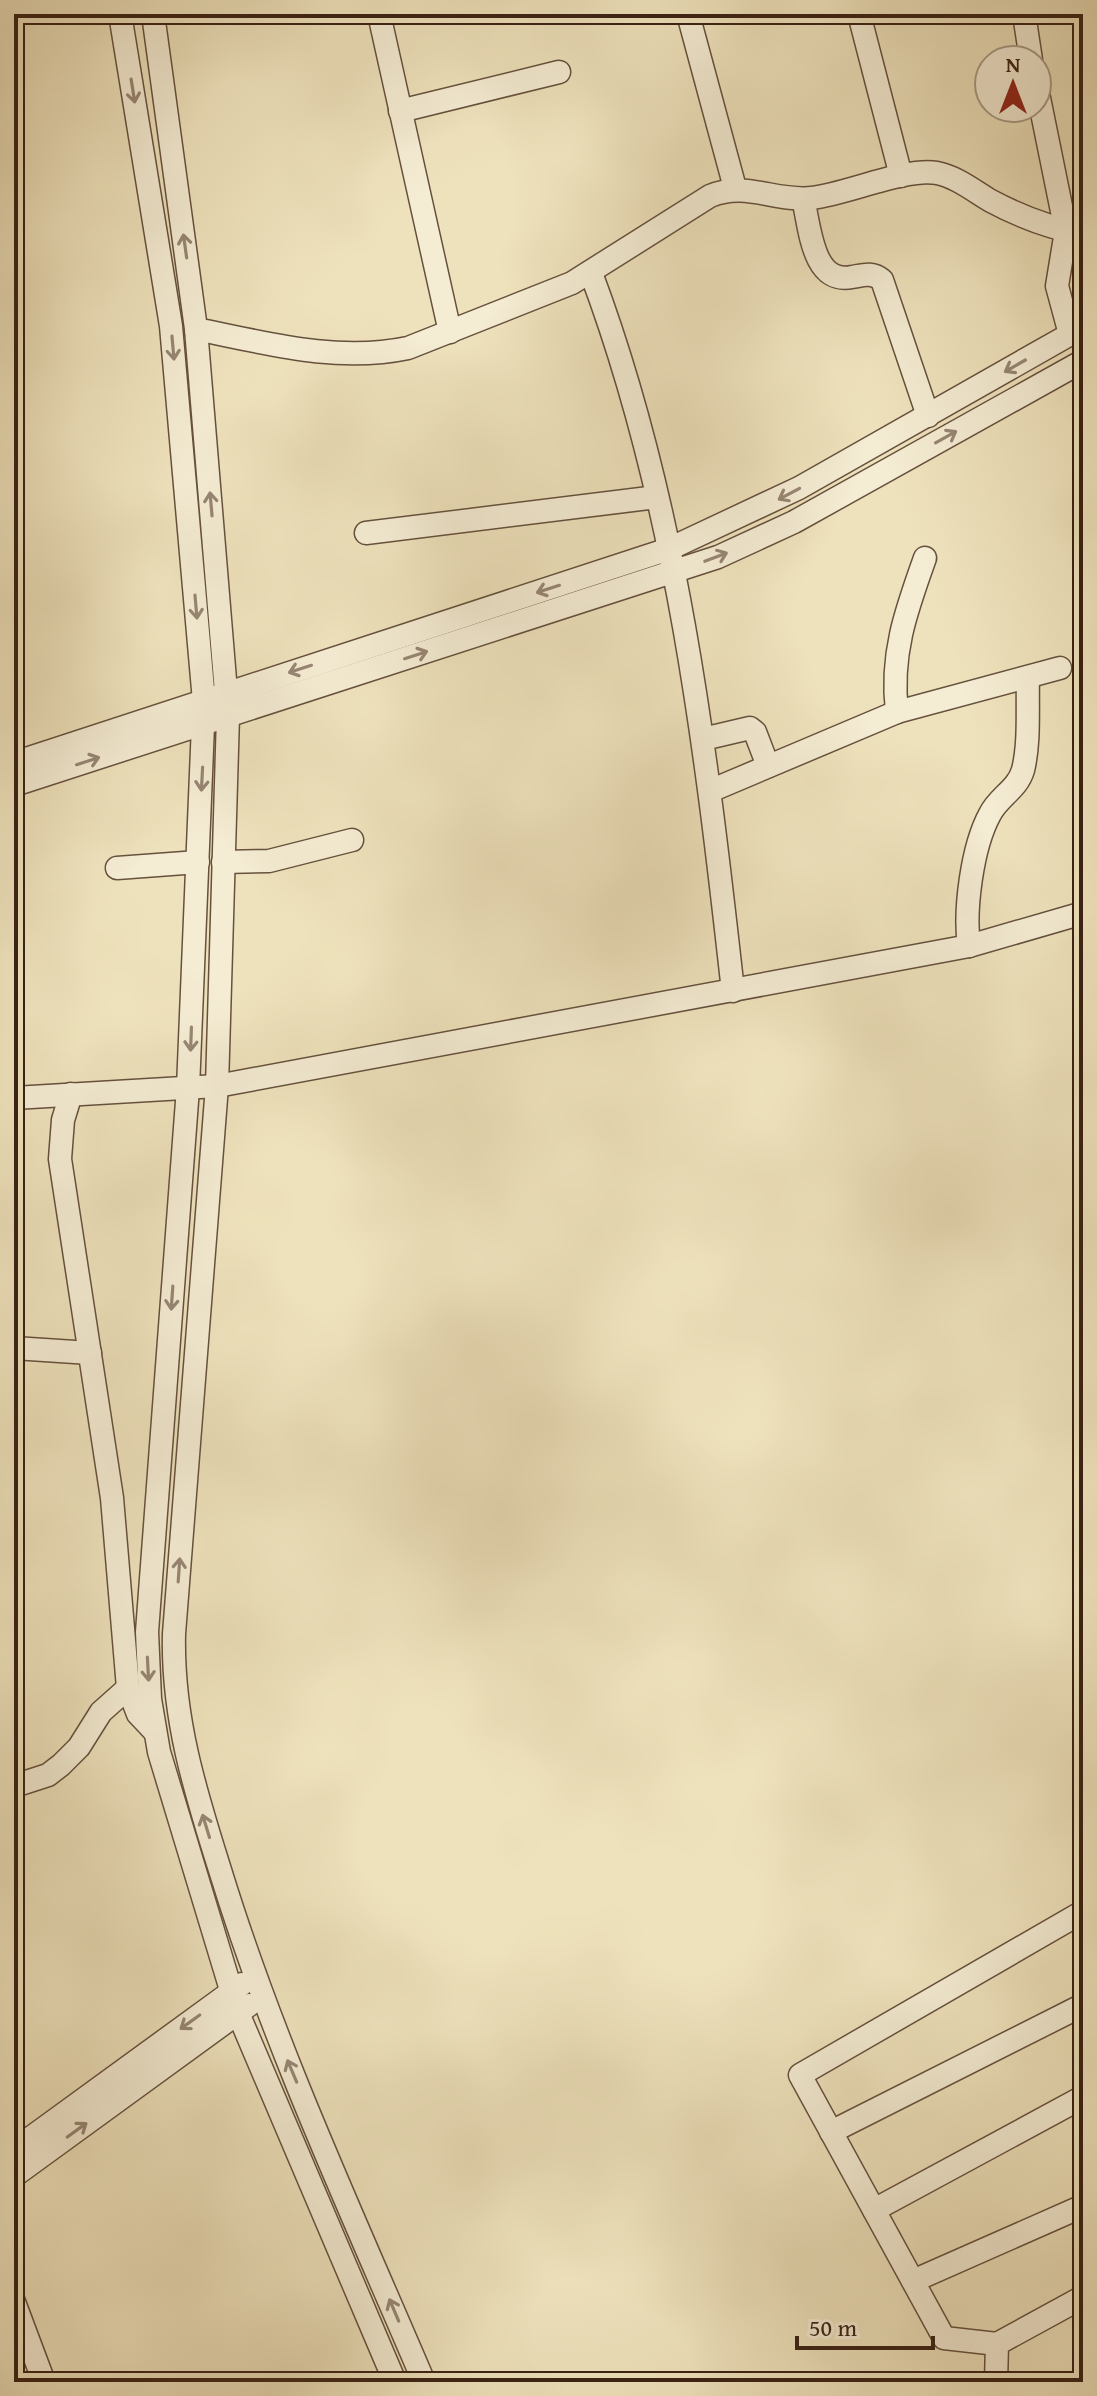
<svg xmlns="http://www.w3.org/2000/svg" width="1097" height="2396" viewBox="0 0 1097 2396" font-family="'Gentium Book Plus',serif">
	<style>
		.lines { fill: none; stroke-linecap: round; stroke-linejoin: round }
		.minor-casing { stroke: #66513e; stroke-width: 25 }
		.minor { stroke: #f4ecd3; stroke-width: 22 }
		.oneway { stroke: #968674 }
	</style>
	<rect width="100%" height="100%" fill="#eee2bc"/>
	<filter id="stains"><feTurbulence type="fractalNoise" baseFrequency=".0025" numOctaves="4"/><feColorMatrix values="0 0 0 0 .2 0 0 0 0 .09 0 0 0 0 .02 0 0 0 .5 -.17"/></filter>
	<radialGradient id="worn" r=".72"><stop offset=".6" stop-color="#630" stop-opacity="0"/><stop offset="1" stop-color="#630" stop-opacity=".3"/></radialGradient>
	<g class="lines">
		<!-- minor casing -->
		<g class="minor-casing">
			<g id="minor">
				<path d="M 120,14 L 171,326 L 204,701 L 188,1088 L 147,1632 L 150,1699 L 159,1752 L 238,2013 L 395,2382"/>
				<path d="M 153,14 L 196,329 L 228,716 L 217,1086 L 174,1634 C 172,1717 195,1791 220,1870 C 274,2046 352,2213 424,2382"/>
				<path d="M 379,14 L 450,332"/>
				<path d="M 688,14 L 735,188"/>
				<path d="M 859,14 L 901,176"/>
				<path d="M 1024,14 L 1031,60"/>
				<path d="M 1037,88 L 1066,231 L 1057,286 L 1070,334"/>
				<path d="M 400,111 L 559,72"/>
				<path d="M 803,199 C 810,226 812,285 852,277 C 864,275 872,272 882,280 L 928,416"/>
				<path d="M 591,273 C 677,502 706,749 733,991"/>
				<path d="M 196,329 C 266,343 337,363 408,348 L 572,283 L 710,196 C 746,181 775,202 812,198 C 847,194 907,167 937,173 C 957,177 974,191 991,201 C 1021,217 1050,228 1083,234"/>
				<path d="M 366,533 L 657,497"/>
				<path d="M 897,712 C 890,655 906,611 925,558"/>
				<path d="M 703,739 L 750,728 L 755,732 L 768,766"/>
				<path d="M 14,763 L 669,549 L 799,488 L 1083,327"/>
				<path d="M 14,785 L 718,557 L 794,522 L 1083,361"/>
				<path d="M 710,791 L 897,712 L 1060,668"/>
				<path d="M 223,862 L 269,861 L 352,840"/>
				<path d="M 117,868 L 198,862"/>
				<path d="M 969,946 C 964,910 972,847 990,814 C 999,796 1017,790 1023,770 C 1030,742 1027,707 1028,678"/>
				<path d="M 71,1094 L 63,1120 L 60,1159 L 112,1498 L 128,1688 L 138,1714 L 155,1732"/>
				<path d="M 14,1098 L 217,1086 L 969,946 L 1083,913"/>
				<path d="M 14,1348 L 90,1353"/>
				<path d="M 14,1786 L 48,1775 L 61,1765 L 79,1747 L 101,1712 L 128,1688"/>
				<path d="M 831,2132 L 1083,2005"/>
				<path d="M 14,2150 L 242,1984"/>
				<path d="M 14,2176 L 249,2005"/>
				<path d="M 874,2210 L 1083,2097"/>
				<path d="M 913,2281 L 1083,2206"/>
				<path d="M 14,2302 L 44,2382"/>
				<path d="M 997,2344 L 944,2338 L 800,2075 L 1079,1914 L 1083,1922"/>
				<path d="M 996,2382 L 997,2344 L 1083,2297"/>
			</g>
		</g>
		<!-- minor -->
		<use href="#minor" class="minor"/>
	</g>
	<!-- one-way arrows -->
	<defs><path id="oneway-shaft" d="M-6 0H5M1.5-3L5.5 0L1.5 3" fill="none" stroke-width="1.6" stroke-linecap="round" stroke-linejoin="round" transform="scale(2)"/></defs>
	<g class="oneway">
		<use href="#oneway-shaft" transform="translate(133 91) rotate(81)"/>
		<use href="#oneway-shaft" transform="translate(185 246) rotate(-98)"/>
		<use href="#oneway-shaft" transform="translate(173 348) rotate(85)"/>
		<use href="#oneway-shaft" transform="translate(1015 366) rotate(150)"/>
		<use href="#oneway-shaft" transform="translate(946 437) rotate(-29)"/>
		<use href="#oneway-shaft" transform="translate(789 494) rotate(152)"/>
		<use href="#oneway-shaft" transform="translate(211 504) rotate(-95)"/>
		<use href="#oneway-shaft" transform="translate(716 557) rotate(-21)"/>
		<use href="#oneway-shaft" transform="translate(548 589) rotate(162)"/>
		<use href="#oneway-shaft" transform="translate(196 607) rotate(85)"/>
		<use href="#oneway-shaft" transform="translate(416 655) rotate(-18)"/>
		<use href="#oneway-shaft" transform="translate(300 669) rotate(162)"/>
		<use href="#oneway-shaft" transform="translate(88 761) rotate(-18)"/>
		<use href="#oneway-shaft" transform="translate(202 779) rotate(93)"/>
		<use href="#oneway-shaft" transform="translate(191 1039) rotate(92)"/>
		<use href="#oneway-shaft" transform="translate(172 1298) rotate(94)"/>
		<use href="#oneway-shaft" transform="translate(179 1570) rotate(-86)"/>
		<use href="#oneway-shaft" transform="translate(148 1669) rotate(87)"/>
		<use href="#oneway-shaft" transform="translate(206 1826) rotate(-107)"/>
		<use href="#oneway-shaft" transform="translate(190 2022) rotate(144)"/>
		<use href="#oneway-shaft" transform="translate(292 2071) rotate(-113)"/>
		<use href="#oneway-shaft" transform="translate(77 2130) rotate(-36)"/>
		<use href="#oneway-shaft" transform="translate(394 2310) rotate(-113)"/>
	</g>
	<!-- margin -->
	<rect width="1097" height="2396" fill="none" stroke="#eee2bc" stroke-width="48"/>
	<rect x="16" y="16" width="1065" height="2364" fill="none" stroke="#392114" stroke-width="4"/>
	<rect x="24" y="24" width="1049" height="2348" fill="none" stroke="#392114" stroke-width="2"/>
	<!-- north arrow -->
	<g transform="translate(1013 84)"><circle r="38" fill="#f4ecd3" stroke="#a99b87" stroke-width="2"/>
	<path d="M0-6L14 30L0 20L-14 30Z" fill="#8f2418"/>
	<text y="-12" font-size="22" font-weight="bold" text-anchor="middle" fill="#392114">N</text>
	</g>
	<!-- scale -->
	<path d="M797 2336v12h136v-12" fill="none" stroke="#392114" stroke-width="4"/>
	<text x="809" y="2336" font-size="24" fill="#392114" stroke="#f4ecd3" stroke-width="6" paint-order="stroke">50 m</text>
	<rect width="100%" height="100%" filter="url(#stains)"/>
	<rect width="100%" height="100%" fill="url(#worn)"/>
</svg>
